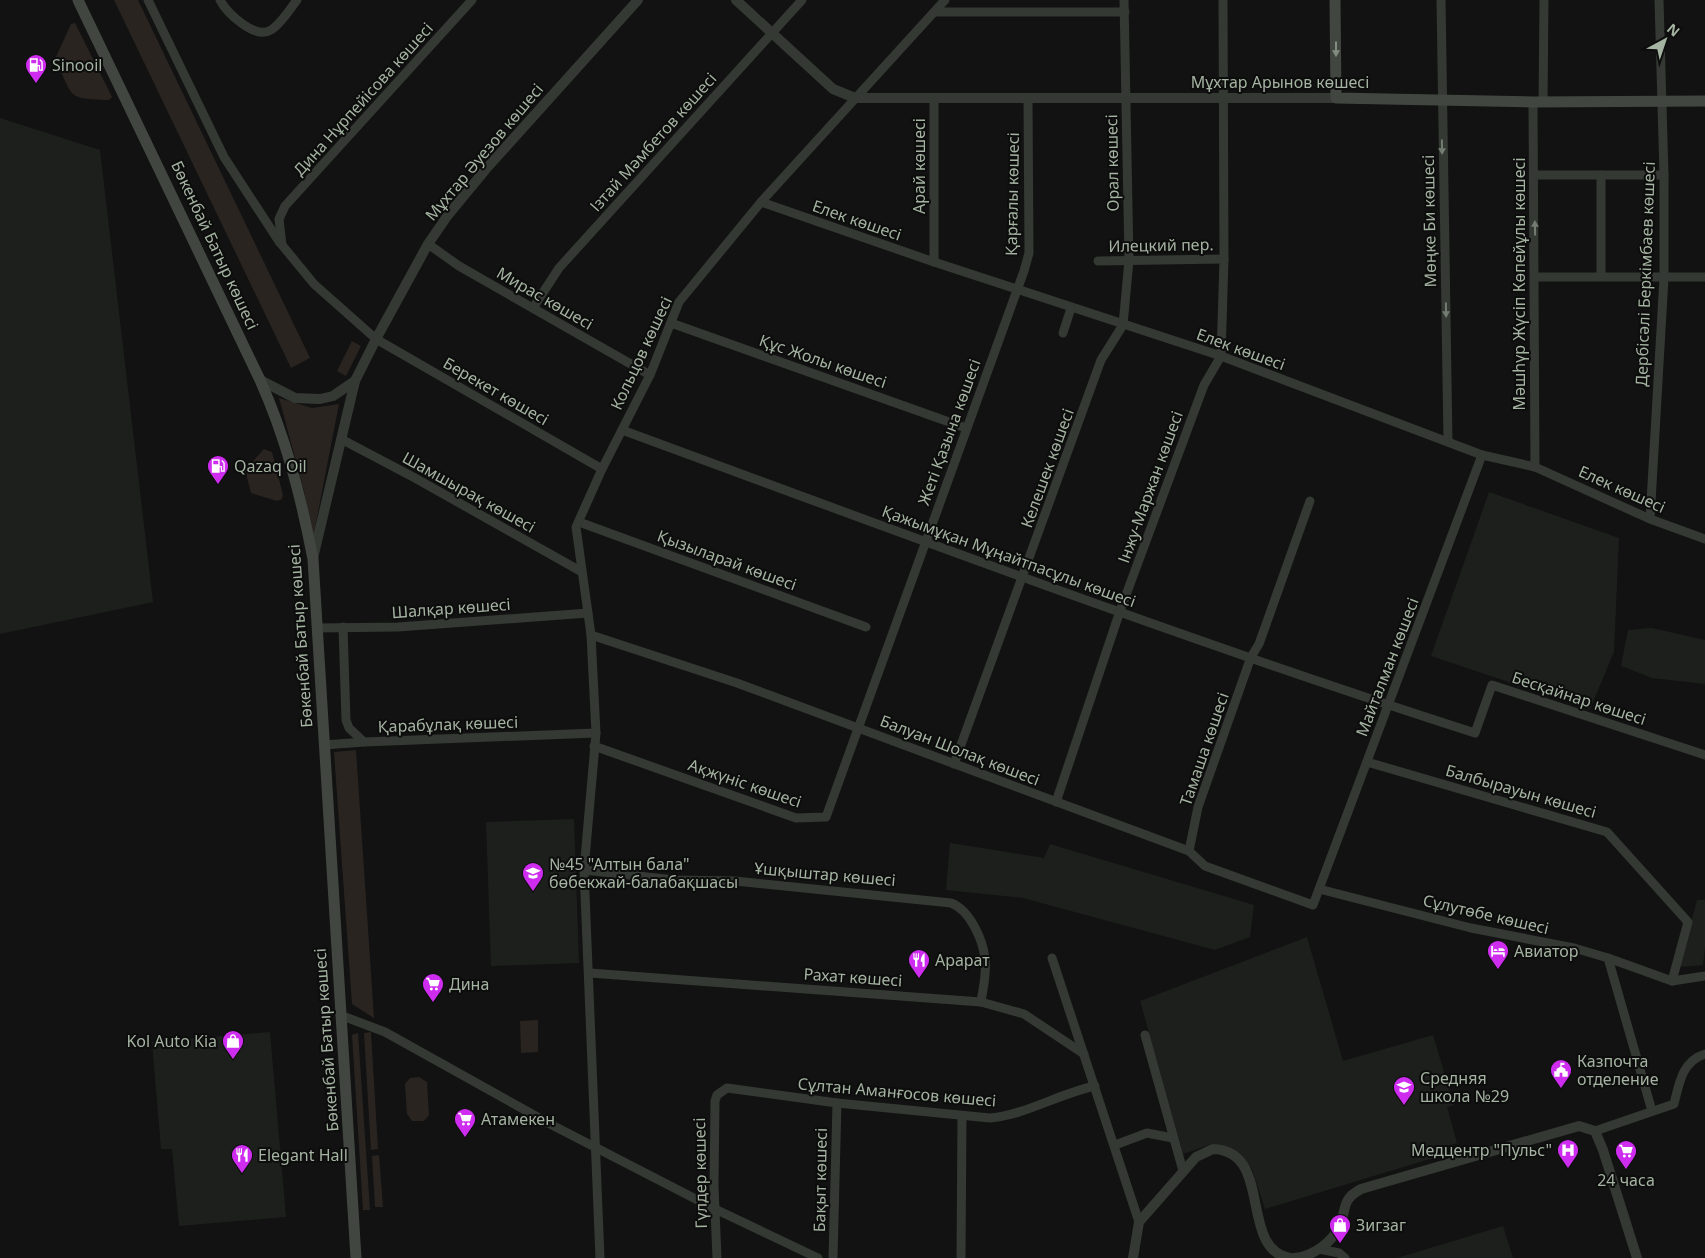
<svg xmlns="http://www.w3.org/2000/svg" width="1705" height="1258" viewBox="0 0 1705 1258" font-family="'Noto Sans',sans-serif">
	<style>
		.built { fill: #1d1f1d }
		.green { fill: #2a2421 }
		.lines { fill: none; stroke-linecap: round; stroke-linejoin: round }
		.minor { stroke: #343934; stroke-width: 9 }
		.tertiary { stroke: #343934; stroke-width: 10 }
		.secondary { stroke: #414740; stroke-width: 11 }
		.oneway { fill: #828d80 }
		.oneway2 { fill: #727c70 }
		.labels { text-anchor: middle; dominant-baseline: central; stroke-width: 4; stroke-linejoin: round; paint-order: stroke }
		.poi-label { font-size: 16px; fill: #a5b3a2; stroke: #0c0d0c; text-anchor: start }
		.street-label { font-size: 16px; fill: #a5b3a2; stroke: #0c0d0c }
	</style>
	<rect width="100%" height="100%" fill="#111211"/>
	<!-- built -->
	<g class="built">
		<path d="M 0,118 L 100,150 L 153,602 L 0,634 Z"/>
		<path d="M 1489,492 L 1619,538 L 1614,652 L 1590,709 L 1431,656 Z"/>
		<path d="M 1652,628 L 1705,640 L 1705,684 L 1652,678 L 1621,666 L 1628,630 Z"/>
		<path d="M 574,819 L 579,963 L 491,966 L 486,822 Z"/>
		<path d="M 950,843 L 1044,858 L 1050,844 L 1254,905 L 1250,937 L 1215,950 L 1023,898 L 946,890 Z"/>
		<path d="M 1697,900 L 1705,900 L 1705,948 L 1703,965 L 1679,967 Z"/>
		<path d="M 1307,937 L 1343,1061 L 1433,1035 L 1454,1105 L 1447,1107 L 1457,1143 L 1441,1148 L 1443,1155 L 1265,1209 L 1252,1169 L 1233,1150 L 1212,1144 L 1183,1154 L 1140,1001 Z"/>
		<path d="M 270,1032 L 286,1217 L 179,1226 L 172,1149 L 161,1149 L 152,1042 Z"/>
		<path d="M 1503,1226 L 1513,1258 L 1397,1258 Z"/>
	</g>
	<!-- green -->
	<g class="green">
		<path d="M 114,0 L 138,0 L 310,358 L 291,368 Z"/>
		<path d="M 75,23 L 112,97 L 109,100 C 65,99 74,97 55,59 L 71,24 Z"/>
		<path d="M 352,341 L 361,346 L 346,376 L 337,371 Z"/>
		<path d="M 279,398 L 312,408 L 339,404 L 313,538 L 304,491 Z"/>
		<path d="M 264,449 L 272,452 L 283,495 L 282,499 L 277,501 L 251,493 L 245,470 Z"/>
		<path d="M 356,750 L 374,1018 L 352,1004 L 334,752 Z"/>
		<path d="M 538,1020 L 538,1052 L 521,1053 L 520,1021 Z"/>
		<path d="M 371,1032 L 378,1149 L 371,1150 L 364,1033 Z"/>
		<path d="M 358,1033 L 370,1210 L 363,1210 L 352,1035 Z"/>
		<path d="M 419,1077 L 427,1082 L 429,1115 L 424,1121 L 412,1121 L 407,1114 L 405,1084 L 410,1078 Z"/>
		<path d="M 379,1155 L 383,1207 L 375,1207 L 372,1156 Z"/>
	</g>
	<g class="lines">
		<!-- minor -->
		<g class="minor">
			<path d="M 148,0 L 224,157 L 280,243"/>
			<path d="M 220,0 C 227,13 255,40 271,30 C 281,24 290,9 297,0"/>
			<path d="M 472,0 L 285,206 L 279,219 L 282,245 L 314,284 L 376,339 L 602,469"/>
			<path d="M 1441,0 L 1448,441"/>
			<path d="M 935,12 L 1125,12"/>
			<path d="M 934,99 L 934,262"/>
			<path d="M 1533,102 L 1535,467"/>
			<path d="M 1543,102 L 1544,0"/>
			<path d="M 1535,175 L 1664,175"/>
			<path d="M 761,202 L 934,262 L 1221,356 L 1482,455 L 1535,467 L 1650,519 L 1705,539"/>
			<path d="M 428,244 L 459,266 L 650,375"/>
			<path d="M 1098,261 L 1224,259"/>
			<path d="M 1601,276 L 1601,175"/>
			<path d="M 1536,277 L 1705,277"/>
			<path d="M 533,308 L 559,268 L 802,0"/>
			<path d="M 671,323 L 966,428"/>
			<path d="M 1063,333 L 1071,308"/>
			<path d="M 622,430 C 905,534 1188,641 1475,733 L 1492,685 L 1705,755"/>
			<path d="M 341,439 L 415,478 L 582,572"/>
			<path d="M 1650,519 L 1664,278 L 1664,175 L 1659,0"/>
			<path d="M 579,522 L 866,627"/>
			<path d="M 343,627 L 346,720 L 349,728 L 364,742 L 596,733"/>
			<path d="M 317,628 L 398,627 L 588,613"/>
			<path d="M 591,635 L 737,683 L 1189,851 L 1205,866 L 1313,905 L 1482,455"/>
			<path d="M 324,745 L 364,742"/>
			<path d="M 594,746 L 796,818 L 826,817 L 1024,271 L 1029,253 L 1028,100"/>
			<path d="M 1367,762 L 1607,832 L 1688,922 L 1672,981"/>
			<path d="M 954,764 L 1101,360 L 1123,325 L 1129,260 L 1124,0"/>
			<path d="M 1056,802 L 1120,611 L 1204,385 L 1221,356 L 1224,259 L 1223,0"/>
			<path d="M 1189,851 L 1198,807 L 1251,657 L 1259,644 L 1310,501"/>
			<path d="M 584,870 L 674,880 L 735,881 L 951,903 C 970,910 983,940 985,959 C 987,973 983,988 981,1002"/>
			<path d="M 1319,889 L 1471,928 L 1574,948 L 1608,958 L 1652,1111"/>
			<path d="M 1052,958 L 1139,1222"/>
			<path d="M 1608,958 L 1672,981 L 1705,976"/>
			<path d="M 590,973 L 981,1002 L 1024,1014 L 1084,1054"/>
			<path d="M 340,1015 L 385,1032 L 550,1124 L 715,1209 L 818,1258"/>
			<path d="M 1145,1035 L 1183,1171"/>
			<path d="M 1595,1131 L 1674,1104 C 1679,1084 1682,1061 1705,1054"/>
			<path d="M 1115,1145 L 1147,1133 L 1173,1138"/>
			<path d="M 1319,1249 L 1339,1253 L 1345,1258"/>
			<path d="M 600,1258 L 584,870 L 596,733 L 591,635 L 576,527 L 602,469 L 650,375 L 679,302 L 761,202 L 945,0"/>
			<path d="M 717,1258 L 714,1186 L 715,1101 L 717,1095 L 727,1088 L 837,1103 L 990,1118 C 1025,1115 1058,1094 1095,1086"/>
			<path d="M 833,1258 L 837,1103"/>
			<path d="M 961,1258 L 962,1116"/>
		</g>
		<!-- tertiary -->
		<g class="tertiary">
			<path d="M 736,0 L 833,89 L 855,98 L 1336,98"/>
			<path d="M 260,380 L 295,398 L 320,399 L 333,396 L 355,381 L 376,339 L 428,244 L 448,215 L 486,169 L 638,0"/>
			<path d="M 313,558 L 355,381"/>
			<path d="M 1133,1258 L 1139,1222 L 1196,1157 L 1213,1149 C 1274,1151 1238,1249 1290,1258"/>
			<path d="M 1294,1258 C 1312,1257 1333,1242 1340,1225 C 1347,1208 1341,1200 1361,1189 L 1579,1126 L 1595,1131 L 1603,1150 L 1637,1258"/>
		</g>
		<!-- secondary -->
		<g class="secondary">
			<path d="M 78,0 L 260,380 C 286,438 301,497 313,559 L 356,1258"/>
			<path d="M 1335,0 L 1336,98 L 1533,102 L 1705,101"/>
		</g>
	</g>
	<!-- one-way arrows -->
	<defs><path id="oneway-solid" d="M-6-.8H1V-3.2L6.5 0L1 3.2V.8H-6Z" transform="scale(1.25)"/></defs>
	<use class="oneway" href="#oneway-solid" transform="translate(1336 49) rotate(90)"/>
	<g class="oneway2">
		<use href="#oneway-solid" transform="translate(1442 147) rotate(89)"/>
		<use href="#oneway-solid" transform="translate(1535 228) rotate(-91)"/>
		<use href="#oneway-solid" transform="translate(1446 310) rotate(89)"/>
	</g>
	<!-- icons -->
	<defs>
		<g id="fuel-pin" transform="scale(1.125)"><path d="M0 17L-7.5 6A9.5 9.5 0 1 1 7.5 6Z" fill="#ce2cef" stroke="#0c0d0c"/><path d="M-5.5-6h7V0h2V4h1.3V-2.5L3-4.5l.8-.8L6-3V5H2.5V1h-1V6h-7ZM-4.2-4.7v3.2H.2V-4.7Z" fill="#fff"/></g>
		<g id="school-pin" transform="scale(1.125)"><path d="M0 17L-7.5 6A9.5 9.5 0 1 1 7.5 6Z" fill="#ce2cef" stroke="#0c0d0c"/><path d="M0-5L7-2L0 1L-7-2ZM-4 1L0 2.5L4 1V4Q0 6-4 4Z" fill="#fff"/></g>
		<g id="hotel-pin" transform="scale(1.125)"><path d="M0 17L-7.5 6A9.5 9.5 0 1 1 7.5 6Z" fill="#ce2cef" stroke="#0c0d0c"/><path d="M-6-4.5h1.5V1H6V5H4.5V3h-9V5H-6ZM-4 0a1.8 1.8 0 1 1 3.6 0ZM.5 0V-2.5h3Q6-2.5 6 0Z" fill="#fff"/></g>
		<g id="restaurant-pin" transform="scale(1.125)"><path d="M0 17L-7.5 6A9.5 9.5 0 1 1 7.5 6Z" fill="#ce2cef" stroke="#0c0d0c"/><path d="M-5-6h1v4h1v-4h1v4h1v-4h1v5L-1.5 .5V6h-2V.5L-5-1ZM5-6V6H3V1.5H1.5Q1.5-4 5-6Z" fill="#fff"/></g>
		<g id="supermarket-pin" transform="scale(1.125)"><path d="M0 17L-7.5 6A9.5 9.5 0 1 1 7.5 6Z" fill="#ce2cef" stroke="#0c0d0c"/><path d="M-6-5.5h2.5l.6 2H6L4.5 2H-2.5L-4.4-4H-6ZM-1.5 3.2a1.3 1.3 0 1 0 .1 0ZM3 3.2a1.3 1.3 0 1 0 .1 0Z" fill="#fff"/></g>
		<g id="shop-pin" transform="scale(1.125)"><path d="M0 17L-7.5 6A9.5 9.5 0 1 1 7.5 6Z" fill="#ce2cef" stroke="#0c0d0c"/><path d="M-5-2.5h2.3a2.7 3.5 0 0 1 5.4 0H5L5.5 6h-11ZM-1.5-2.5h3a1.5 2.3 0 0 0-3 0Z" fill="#fff"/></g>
		<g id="civic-pin" transform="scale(1.125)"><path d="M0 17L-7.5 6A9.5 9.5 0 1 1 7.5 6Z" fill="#ce2cef" stroke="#0c0d0c"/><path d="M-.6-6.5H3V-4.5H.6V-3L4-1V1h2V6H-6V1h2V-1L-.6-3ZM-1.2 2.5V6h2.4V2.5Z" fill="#fff"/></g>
		<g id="hospital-pin" transform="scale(1.125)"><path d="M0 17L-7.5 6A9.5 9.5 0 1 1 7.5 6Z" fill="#ce2cef" stroke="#0c0d0c"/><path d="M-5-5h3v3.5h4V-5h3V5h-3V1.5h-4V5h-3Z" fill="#fff"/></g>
	</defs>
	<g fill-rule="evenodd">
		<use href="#fuel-pin" x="36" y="65"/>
		<use href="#fuel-pin" x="218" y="466"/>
		<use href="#school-pin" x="533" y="873"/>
		<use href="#hotel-pin" x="1498" y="951"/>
		<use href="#restaurant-pin" x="919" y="960"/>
		<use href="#supermarket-pin" x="433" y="984"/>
		<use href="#shop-pin" x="233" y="1041"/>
		<use href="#civic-pin" x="1561" y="1070"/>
		<use href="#school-pin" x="1404" y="1087"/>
		<use href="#supermarket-pin" x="465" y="1119"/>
		<use href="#hospital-pin" x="1568" y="1150"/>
		<use href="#supermarket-pin" x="1626" y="1151"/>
		<use href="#restaurant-pin" x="242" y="1155"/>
		<use href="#shop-pin" x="1340" y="1225"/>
	</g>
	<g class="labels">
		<!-- poi labels -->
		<g class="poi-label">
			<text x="52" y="65">Sinooil</text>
			<text x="234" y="466">Qazaq Oil</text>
			<text x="549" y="864">№45 "Алтын бала"<tspan x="549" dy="18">бөбекжай-балабақшасы</tspan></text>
			<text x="1514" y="951">Авиатор</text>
			<text x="935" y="960">Арарат</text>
			<text x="449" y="984">Дина</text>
			<text x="217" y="1041" text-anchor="end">Kol Auto Kia</text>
			<text x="1577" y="1061">Казпочта<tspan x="1577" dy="18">отделение</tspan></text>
			<text x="1420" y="1078">Средняя<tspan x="1420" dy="18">школа №29</tspan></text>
			<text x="481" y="1119">Атамекен</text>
			<text x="1552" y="1150" text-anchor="end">Медцентр "Пульс"</text>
			<text x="258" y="1155">Elegant Hall</text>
			<text x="1626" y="1180" text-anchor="middle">24 часа</text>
			<text x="1356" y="1225">Зигзаг</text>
		</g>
		<!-- street labels -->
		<g class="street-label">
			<text x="1280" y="82">Мұхтар Арынов көшесі</text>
			<text transform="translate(363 99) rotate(-48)">Дина Нұрпейісова көшесі</text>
			<text transform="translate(653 142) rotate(-48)">Ізтай Мәмбетов көшесі</text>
			<text transform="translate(484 152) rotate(-50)">Мұхтар Әуезов көшесі</text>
			<text transform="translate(1112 163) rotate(-91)">Орал көшесі</text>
			<text transform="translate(919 166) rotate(-90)">Арай көшесі</text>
			<text transform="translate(1012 194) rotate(-89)">Қарғалы көшесі</text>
			<text transform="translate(857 220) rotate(19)">Елек көшесі</text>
			<text transform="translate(1429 221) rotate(-91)">Мөңке Би көшесі</text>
			<text transform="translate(215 245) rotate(65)">Бөкенбай Батыр көшесі</text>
			<text transform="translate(1161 245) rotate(-1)">Илецкий пер.</text>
			<text transform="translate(1645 274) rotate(-88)">Дербісәлі Беркімбаев көшесі</text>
			<text transform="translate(1519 284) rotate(-90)">Мәшһүр Жүсіп Көпейұлы көшесі</text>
			<text transform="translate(545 298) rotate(30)">Мирас көшесі</text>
			<text transform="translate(1241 349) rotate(20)">Елек көшесі</text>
			<text transform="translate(641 353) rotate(-65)">Кольцов көшесі</text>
			<text transform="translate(823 361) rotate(19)">Құс Жолы көшесі</text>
			<text transform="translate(496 391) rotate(30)">Берекет көшесі</text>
			<text transform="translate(949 432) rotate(-70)">Жеті Қазына көшесі</text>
			<text transform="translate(1047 468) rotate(-70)">Келешек көшесі</text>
			<text transform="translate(1150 487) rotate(-70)">Інжу-Маржан көшесі</text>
			<text transform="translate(1622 489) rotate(24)">Елек көшесі</text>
			<text transform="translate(469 492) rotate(29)">Шамшырақ көшесі</text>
			<text transform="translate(1009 556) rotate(20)">Қажымұқан Мұңайтпасұлы көшесі</text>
			<text transform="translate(727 560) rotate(20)">Қызыларай көшесі</text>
			<text transform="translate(451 608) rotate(-4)">Шалқар көшесі</text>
			<text transform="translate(300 636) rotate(-94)">Бөкенбай Батыр көшесі</text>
			<text transform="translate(1387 667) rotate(-69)">Майталман көшесі</text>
			<text transform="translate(1579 698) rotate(18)">Бесқайнар көшесі</text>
			<text transform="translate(448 724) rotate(-2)">Қарабұлақ көшесі</text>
			<text transform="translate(1204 749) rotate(-71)">Тамаша көшесі</text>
			<text transform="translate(960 750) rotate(21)">Балуан Шолақ көшесі</text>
			<text transform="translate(745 783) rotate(19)">Ақжүніс көшесі</text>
			<text transform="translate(1521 791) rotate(16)">Балбырауын көшесі</text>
			<text transform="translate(825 874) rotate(5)">Ұшқыштар көшесі</text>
			<text transform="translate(1486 914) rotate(13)">Сұлутөбе көшесі</text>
			<text transform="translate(853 977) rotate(4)">Рахат көшесі</text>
			<text transform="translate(326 1040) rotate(-94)">Бөкенбай Батыр көшесі</text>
			<text transform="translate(897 1092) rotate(5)">Сұлтан Аманғосов көшесі</text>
			<text transform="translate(700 1173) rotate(-91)">Гүлдер көшесі</text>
			<text transform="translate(820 1180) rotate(-89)">Бақыт көшесі</text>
		</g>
	</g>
	<!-- north arrow -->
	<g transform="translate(1665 40) rotate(40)" stroke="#0c0d0c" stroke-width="4" paint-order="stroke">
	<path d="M0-4L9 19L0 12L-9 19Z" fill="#a5b3a2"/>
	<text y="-8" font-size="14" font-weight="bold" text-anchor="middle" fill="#a5b3a2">N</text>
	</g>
</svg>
